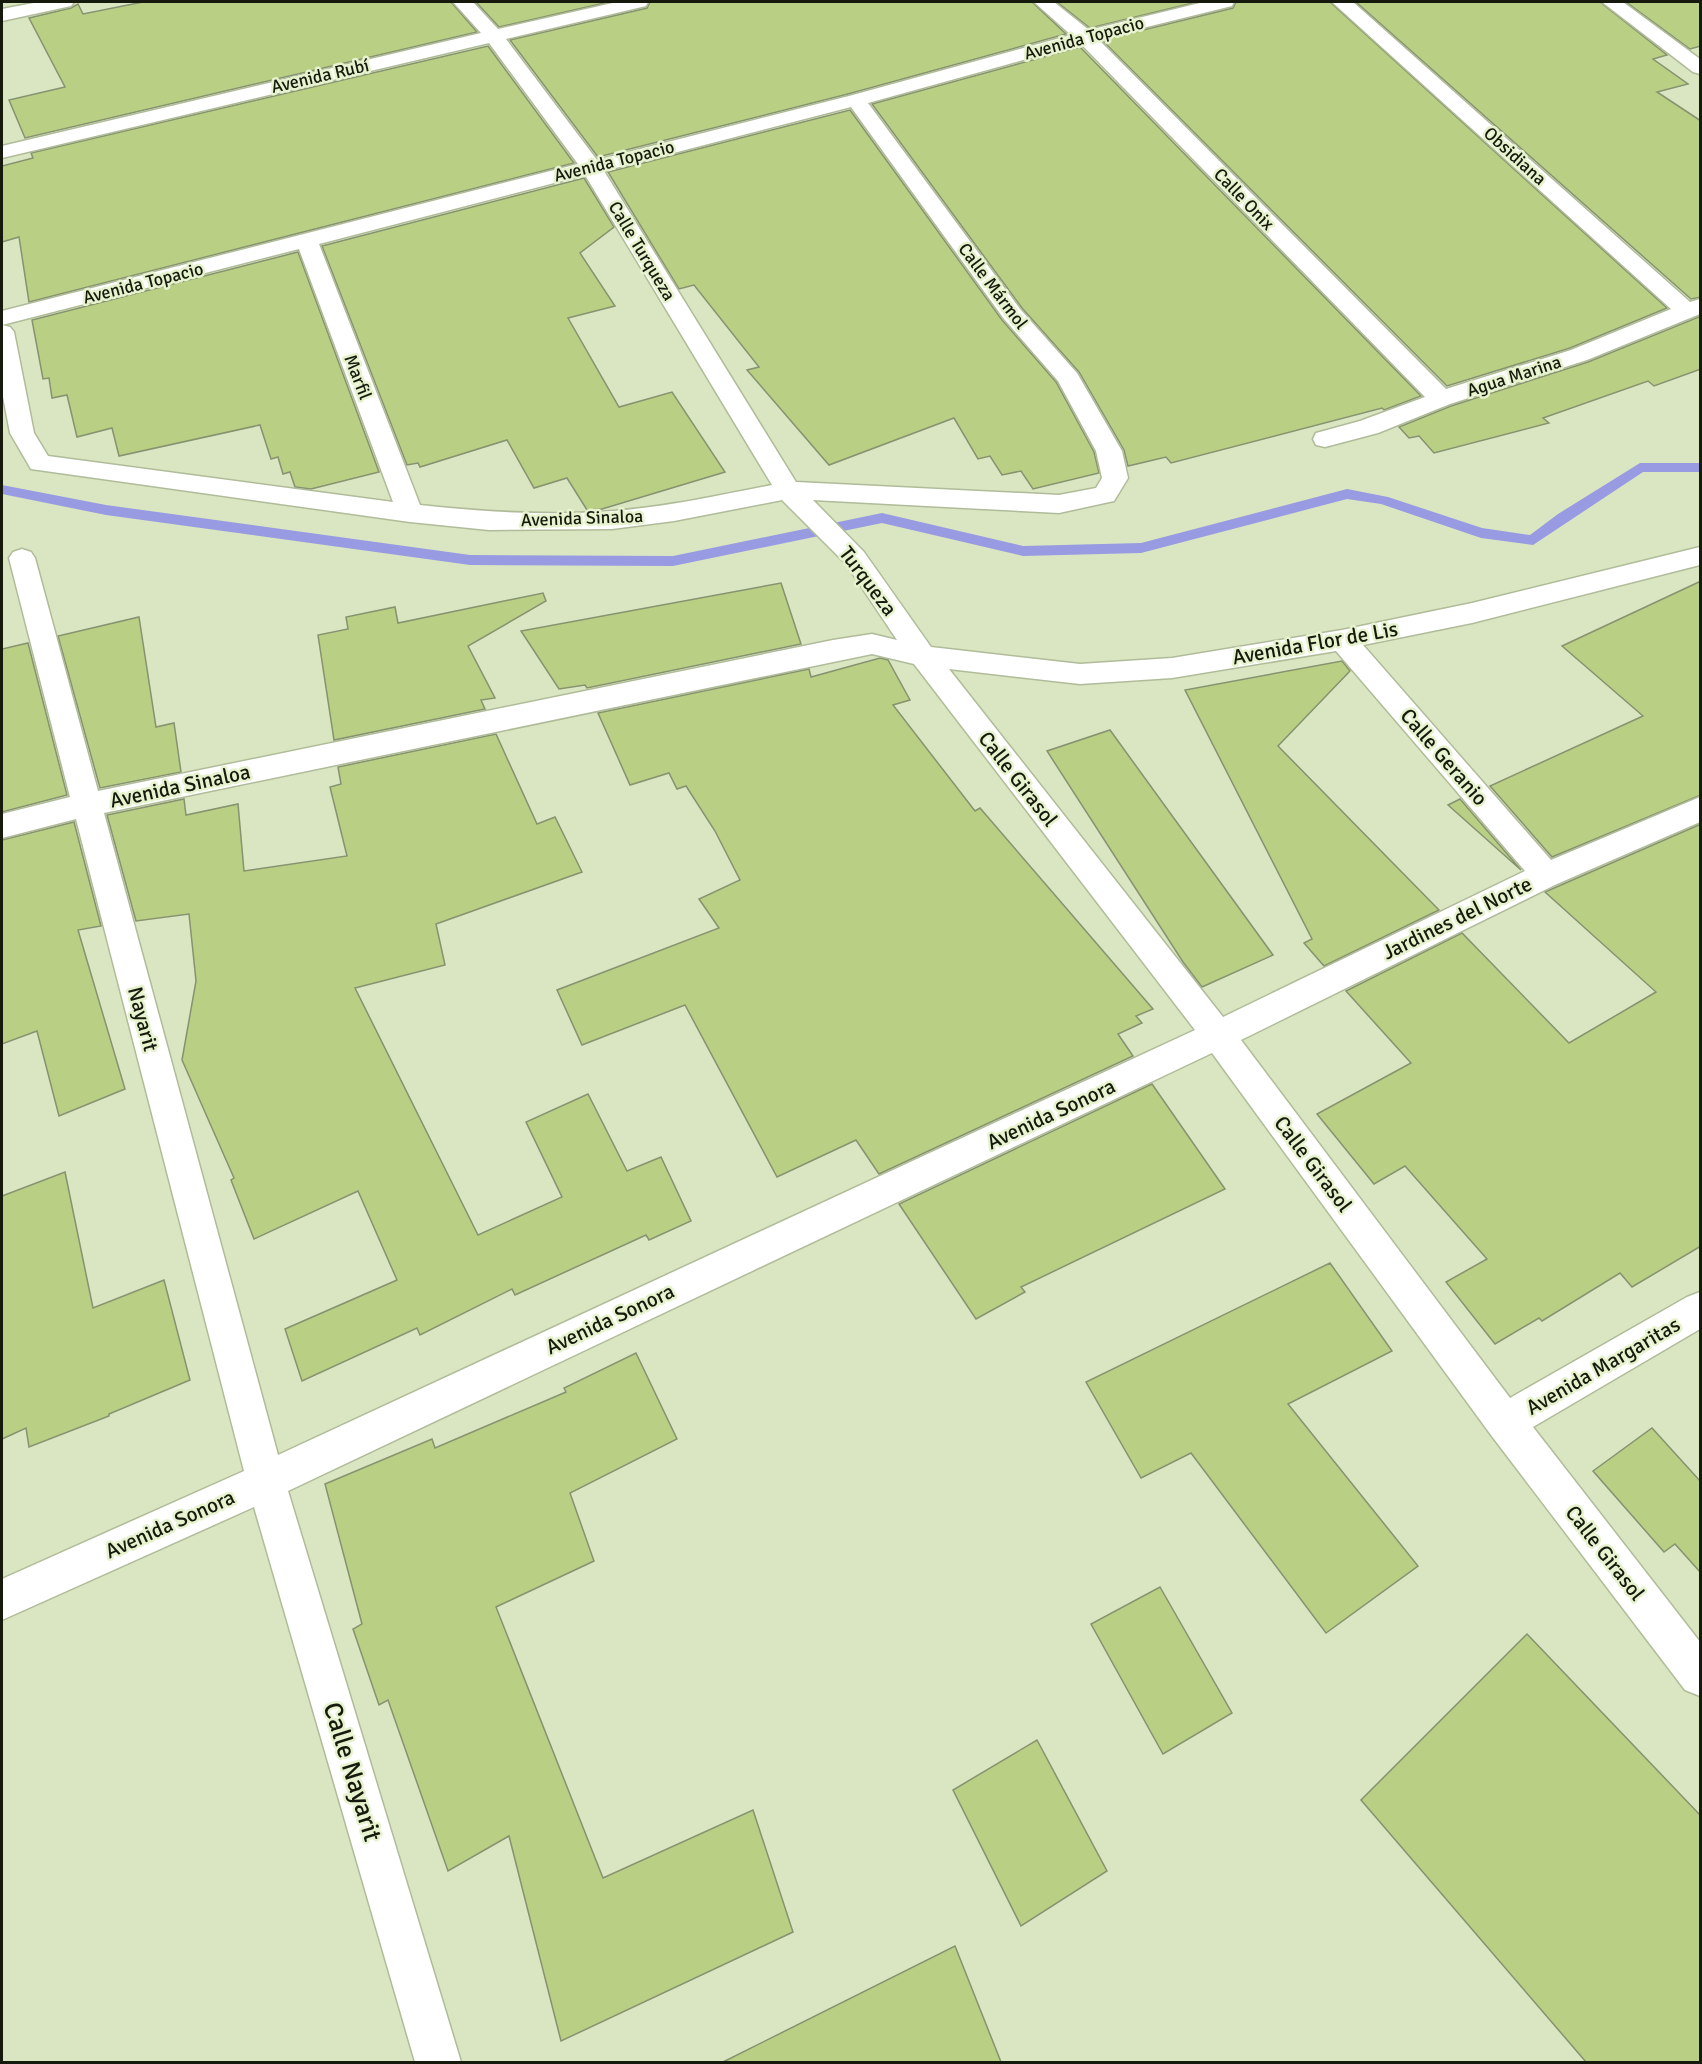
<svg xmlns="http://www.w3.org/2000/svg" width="1702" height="2064" viewBox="0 0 1702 2064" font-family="Signika,sans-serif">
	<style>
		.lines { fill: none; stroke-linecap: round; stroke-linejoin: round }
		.stream { fill: #989be2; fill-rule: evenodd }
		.building { fill: #b8cf84; stroke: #879270; stroke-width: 1.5 }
		.minor-casing { stroke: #b0bc99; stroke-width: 3 }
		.minor { fill: #fff; fill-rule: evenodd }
		.labels { text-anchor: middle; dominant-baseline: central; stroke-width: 5; stroke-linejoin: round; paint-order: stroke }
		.far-street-label { font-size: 18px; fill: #161a0d; stroke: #e7f3cf }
		.street-label { font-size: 21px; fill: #161a0d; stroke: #e7f3cf }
		.near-street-label { font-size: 26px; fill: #161a0d; stroke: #e7f3cf }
	</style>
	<rect width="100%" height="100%" fill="#dae6c2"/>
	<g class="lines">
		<!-- stream -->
		<path class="stream" d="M 1640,463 L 1700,463 L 1700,472 L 1643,472 L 1533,545 L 1481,538 L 1381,504 L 1347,499 L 1141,553 L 1023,556 L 882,523 L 673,566 L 470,565 L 106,515 L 2,494 L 2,485 L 106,505 L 470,555 L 673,556 L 882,513 L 1023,546 L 1141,543 L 1347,489 L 1388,497 L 1482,528 L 1530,535 L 1558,514 Z"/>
	</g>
	<!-- building -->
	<g class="building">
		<path d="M 143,2 L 451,2 L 477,32 L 25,138 L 9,100 L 65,87 L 29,18 L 71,8 L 78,4 L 83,14 Z"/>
		<path d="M 476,2 L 609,2 L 499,27 Z"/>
		<path d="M 650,2 L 1032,2 L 1066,34 L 848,94 L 598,157 L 510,40 L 647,8 Z"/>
		<path d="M 1057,2 L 1197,2 L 1090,28 Z"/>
		<path d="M 1236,2 L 1330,2 L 1667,308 L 1570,348 L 1447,386 L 1102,40 L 1233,8 Z"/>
		<path d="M 1356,2 L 1600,2 L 1667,55 L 1653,59 L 1688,84 L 1657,92 L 1701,121 L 1701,297 L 1691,299 Z"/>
		<path d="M 1626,2 L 1701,2 L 1701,46 L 1690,49 Z"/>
		<path d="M 488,46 L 574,163 L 29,302 L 19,237 L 2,242 L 2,166 L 33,158 L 31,153 Z"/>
		<path d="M 1080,47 L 1421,396 L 1384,410 L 1382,408 L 1171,463 L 1166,457 L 1128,466 L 1124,450 L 1079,372 L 1022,308 L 872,104 Z"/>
		<path d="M 850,110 L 1002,320 L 1056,382 L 1094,452 L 1099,473 L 1033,489 L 1021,471 L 1002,475 L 990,456 L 978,459 L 954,418 L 829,465 L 747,370 L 759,367 L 694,285 L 679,289 L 608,172 Z"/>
		<path d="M 584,178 L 614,227 L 580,253 L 615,306 L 568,318 L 619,407 L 672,392 L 725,472 L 602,509 L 587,510 L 567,478 L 534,488 L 507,440 L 420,467 L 418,463 L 407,465 L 322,246 Z"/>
		<path d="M 298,252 L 379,472 L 311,489 L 295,487 L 290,472 L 283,474 L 278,457 L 271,459 L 260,425 L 119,456 L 112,428 L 77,437 L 67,395 L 52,398 L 49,378 L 43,379 L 32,320 Z"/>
		<path d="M 1701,316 L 1701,369 L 1654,386 L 1648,381 L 1543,418 L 1549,423 L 1434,453 L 1419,436 L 1409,438 L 1399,427 L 1451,406 L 1588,362 Z"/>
		<path d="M 1701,581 L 1701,795 L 1552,857 L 1490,786 L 1643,716 L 1562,646 Z"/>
		<path d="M 781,583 L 801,644 L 587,688 L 585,685 L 559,689 L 521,631 Z"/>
		<path d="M 543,593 L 546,601 L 468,646 L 495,698 L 481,700 L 485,709 L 334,740 L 318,635 L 348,629 L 346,617 L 395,607 L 398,623 Z"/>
		<path d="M 139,617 L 156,727 L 174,723 L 181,772 L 100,788 L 58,636 Z"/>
		<path d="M 28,643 L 67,795 L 2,812 L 2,649 Z"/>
		<path d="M 880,658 L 888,660 L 910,700 L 893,705 L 975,811 L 980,808 L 1153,1009 L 1136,1016 L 1142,1023 L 1118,1034 L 1133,1056 L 879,1174 L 856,1140 L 777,1177 L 685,1005 L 582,1045 L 557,990 L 719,928 L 699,899 L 740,880 L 715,831 L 686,786 L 677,789 L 669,773 L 630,785 L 598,713 L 809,669 L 811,677 Z"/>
		<path d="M 1342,661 L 1350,671 L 1278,746 L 1439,910 L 1324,966 L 1304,943 L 1312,939 L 1185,690 Z"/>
		<path d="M 1110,730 L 1273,955 L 1202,987 L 1183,962 L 1047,751 Z"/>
		<path d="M 496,734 L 537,824 L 555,817 L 582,872 L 436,924 L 445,965 L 355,988 L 478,1235 L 562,1197 L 526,1122 L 588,1094 L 627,1171 L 661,1157 L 691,1221 L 649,1240 L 646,1235 L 515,1295 L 512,1289 L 420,1335 L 417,1328 L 302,1381 L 285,1329 L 397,1280 L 358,1191 L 254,1239 L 231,1180 L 234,1178 L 182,1060 L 196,981 L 189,914 L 136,921 L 107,815 L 184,799 L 186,815 L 238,804 L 244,871 L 347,856 L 330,787 L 341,784 L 338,767 Z"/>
		<path d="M 1460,799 L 1521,870 L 1448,805 Z"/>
		<path d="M 74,822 L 101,926 L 78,930 L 125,1089 L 59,1116 L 37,1031 L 2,1044 L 2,840 Z"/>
		<path d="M 1701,824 L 1701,1246 L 1632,1287 L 1620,1273 L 1542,1321 L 1539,1318 L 1495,1344 L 1446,1282 L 1487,1259 L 1405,1166 L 1374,1184 L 1317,1114 L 1411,1063 L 1346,991 L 1462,933 L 1569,1043 L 1656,992 L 1545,892 Z"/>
		<path d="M 1152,1084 L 1225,1189 L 1021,1287 L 1025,1292 L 976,1319 L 899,1204 Z"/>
		<path d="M 65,1172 L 93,1308 L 164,1280 L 190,1380 L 109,1414 L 109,1416 L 29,1447 L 26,1428 L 2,1439 L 2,1196 Z"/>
		<path d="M 1330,1263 L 1392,1351 L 1288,1404 L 1418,1566 L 1326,1633 L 1191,1453 L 1141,1478 L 1086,1382 Z"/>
		<path d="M 636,1353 L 677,1439 L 570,1493 L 594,1561 L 496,1607 L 603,1878 L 753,1810 L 793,1932 L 561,2041 L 509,1836 L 448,1871 L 388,1700 L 379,1705 L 353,1629 L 362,1624 L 325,1484 L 432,1439 L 435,1448 L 566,1392 L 564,1388 Z"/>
		<path d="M 1652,1428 L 1701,1482 L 1701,1573 L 1675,1544 L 1664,1552 L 1593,1471 Z"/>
		<path d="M 1160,1587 L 1232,1713 L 1163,1754 L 1091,1624 Z"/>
		<path d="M 1527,1634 L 1701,1816 L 1701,2062 L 1586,2062 L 1361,1800 Z"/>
		<path d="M 1037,1740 L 1107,1871 L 1021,1926 L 953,1790 Z"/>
		<path d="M 955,1946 L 1001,2062 L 723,2062 Z"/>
	</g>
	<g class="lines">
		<!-- minor casing -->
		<g class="minor-casing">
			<g id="minor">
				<path d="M 39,2 L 74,2 L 71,6 L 2,21 L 2,9 Z"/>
				<path d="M 453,2 L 473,2 L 498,29 L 617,2 L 648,2 L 646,6 L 506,39 L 597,160 L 849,96 L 1071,35 L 1034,2 L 1054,2 L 1089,30 L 1204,2 L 1234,2 L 1232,6 L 1098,39 L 1446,389 L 1571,350 L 1671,309 L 1332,2 L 1353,2 L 1690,302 L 1700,299 L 1700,314 L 1587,360 L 1450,404 L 1378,433 L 1325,447 L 1316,445 L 1313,439 L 1316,433 L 1360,421 L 1425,397 L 1081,44 L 868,103 L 1020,309 L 1077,373 L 1122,451 L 1128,478 L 1114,501 L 1059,513 L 813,500 L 864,552 L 931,647 L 1080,664 L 1172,658 L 1342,630 L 1472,603 L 1700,547 L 1700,565 L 1472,623 L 1363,645 L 1551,860 L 1700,797 L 1700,822 L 1557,884 L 1241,1040 L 1510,1398 L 1687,1297 L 1700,1292 L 1700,1329 L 1533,1427 L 1700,1642 L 1700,1696 L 1685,1690 L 1491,1435 L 1212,1053 L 288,1491 L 461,2062 L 415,2062 L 254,1507 L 2,1620 L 2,1579 L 244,1471 L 76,819 L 2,838 L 2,814 L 70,797 L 9,558 L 13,552 L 22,549 L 31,552 L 35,558 L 98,791 L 833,640 L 872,634 L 897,640 L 846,564 L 782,500 L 674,521 L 612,529 L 489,530 L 410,522 L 31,469 L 10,433 L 2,391 L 2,311 L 578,164 L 489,43 L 2,158 L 2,146 L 481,33 ZM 851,107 L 1004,319 L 1058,381 L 1096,451 L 1102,478 L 1096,488 L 1059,495 L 796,482 L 604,171 ZM 585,175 L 772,485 C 719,495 667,507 613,511 C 549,516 484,512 420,505 L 319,244 ZM 299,249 L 393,502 L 48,456 L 34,433 L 14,332 L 10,327 L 2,325 ZM 1336,651 L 1525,871 L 1223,1017 L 949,669 L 1080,684 L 1172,678 ZM 872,654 L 914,664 L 1195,1030 L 278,1455 L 104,813 Z"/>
				<path d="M 1602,2 L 1623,2 L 1700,59 L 1700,74 L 1693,72 Z"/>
			</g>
		</g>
		<!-- minor -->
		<use href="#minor" class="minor"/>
	</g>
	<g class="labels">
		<!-- far-street labels -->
		<g class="far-street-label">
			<text transform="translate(1084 38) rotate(-15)">Avenida Topacio</text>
			<text transform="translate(320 76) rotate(-13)">Avenida Rubí</text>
			<text transform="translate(1515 156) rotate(42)">Obsidiana</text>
			<text transform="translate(614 161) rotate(-14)">Avenida Topacio</text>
			<text transform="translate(1244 199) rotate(46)">Calle Onix</text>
			<text transform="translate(642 251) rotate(59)">Calle Turqueza</text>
			<text transform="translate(143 283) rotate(-14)">Avenida Topacio</text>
			<text transform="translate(993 286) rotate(53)">Calle Mármol</text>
			<text transform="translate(1514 376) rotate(-18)">Agua Marina</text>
			<text transform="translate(358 377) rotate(69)">Marfil</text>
			<text transform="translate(582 518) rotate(-2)">Avenida Sinaloa</text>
		</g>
		<!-- street labels -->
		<g class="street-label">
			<text transform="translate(868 581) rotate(53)">Turqueza</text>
			<text transform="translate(1315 643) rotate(-10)">Avenida Flor de Lis</text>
			<text transform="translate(1444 757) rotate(49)">Calle Geranio</text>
			<text transform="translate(1018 779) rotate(52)">Calle Girasol</text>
			<text transform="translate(180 786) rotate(-12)">Avenida Sinaloa</text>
			<text transform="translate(1457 918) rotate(-26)">Jardines del Norte</text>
			<text transform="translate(143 1019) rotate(75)">Nayarit</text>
			<text transform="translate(1051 1114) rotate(-25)">Avenida Sonora</text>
			<text transform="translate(1313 1164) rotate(53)">Calle Girasol</text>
			<text transform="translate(610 1319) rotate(-25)">Avenida Sonora</text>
			<text transform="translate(1603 1366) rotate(-30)">Avenida Margaritas</text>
			<text transform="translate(170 1524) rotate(-24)">Avenida Sonora</text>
			<text transform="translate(1605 1553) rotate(52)">Calle Girasol</text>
		</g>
		<!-- near-street labels -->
		<g class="near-street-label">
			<text transform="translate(352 1772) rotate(73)">Calle Nayarit</text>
		</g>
	</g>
	<!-- border -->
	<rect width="1702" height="2064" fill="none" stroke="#161a0d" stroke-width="6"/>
</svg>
